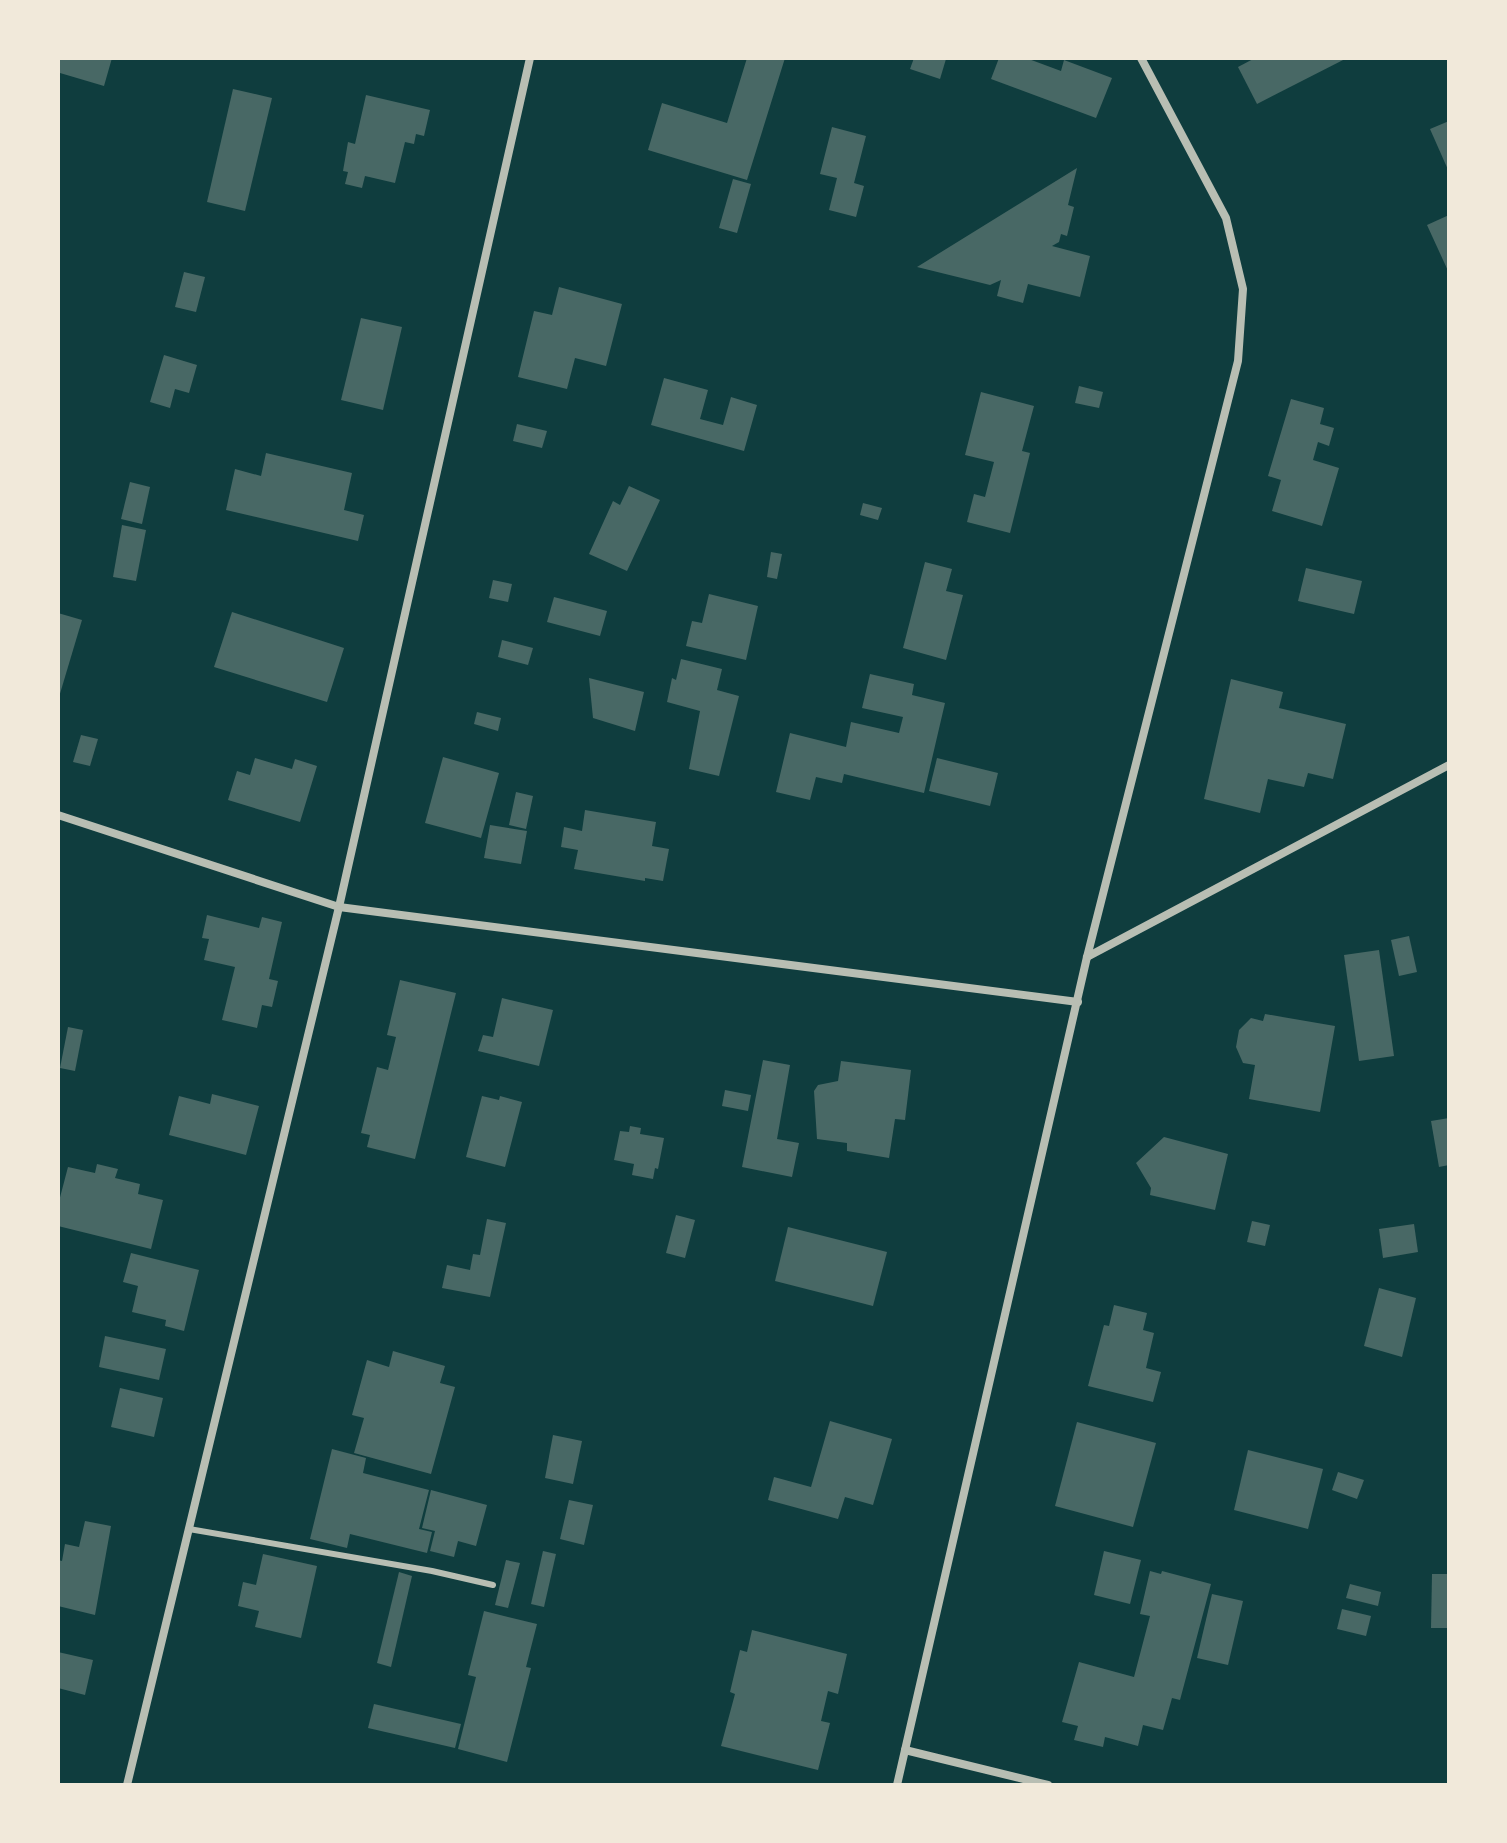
<svg xmlns="http://www.w3.org/2000/svg" width="1507" height="1843" viewBox="0 0 1507 1843" font-family="'Archivo Narrow',sans-serif">
	<style>
		.building { fill: #486865 }
		.lines { fill: none; stroke-linecap: round; stroke-linejoin: round }
		.service { stroke: #b8beb3; stroke-width: 6 }
		.minor { stroke: #b8beb3; stroke-width: 8 }
	</style>
	<rect width="100%" height="100%" fill="#0f3d3e"/>
	<!-- building -->
	<g class="building">
		<path d="M 58,58 L 112,58 L 104,86 L 60,73 L 58,79 Z"/>
		<path d="M 747,58 L 785,58 L 747,180 L 648,150 L 662,103 L 727,123 Z"/>
		<path d="M 914,58 L 946,59 L 940,79 L 910,69 Z"/>
		<path d="M 999,58 L 1008,60 L 1009,58 L 1026,58 L 1061,71 L 1064,60 L 1112,78 L 1096,118 L 991,79 Z"/>
		<path d="M 1255,58 L 1347,58 L 1257,104 L 1238,67 Z"/>
		<path d="M 233,89 L 272,98 L 245,211 L 207,202 Z"/>
		<path d="M 366,95 L 430,110 L 424,136 L 416,134 L 414,144 L 405,142 L 395,183 L 365,176 L 362,188 L 345,184 L 348,172 L 343,171 L 348,142 L 355,144 Z"/>
		<path d="M 1449,121 L 1449,172 L 1430,129 Z"/>
		<path d="M 832,127 L 866,136 L 854,183 L 864,186 L 856,217 L 829,210 L 837,178 L 820,174 Z"/>
		<path d="M 1077,168 L 1068,205 L 1074,207 L 1067,236 L 1061,234 L 1059,242 L 1052,246 L 1090,256 L 1080,297 L 1028,284 L 1023,303 L 997,296 L 1001,280 L 990,285 L 917,267 Z"/>
		<path d="M 733,179 L 751,184 L 737,233 L 719,228 Z"/>
		<path d="M 1449,215 L 1449,273 L 1427,225 Z"/>
		<path d="M 184,272 L 205,277 L 196,312 L 175,307 Z"/>
		<path d="M 559,287 L 622,304 L 606,366 L 575,358 L 567,389 L 518,377 L 534,311 L 552,315 Z"/>
		<path d="M 361,318 L 402,327 L 383,410 L 341,400 Z"/>
		<path d="M 164,355 L 197,365 L 189,393 L 175,389 L 170,408 L 150,402 Z"/>
		<path d="M 664,378 L 708,390 L 700,419 L 723,425 L 731,397 L 757,405 L 744,451 L 651,425 Z"/>
		<path d="M 1079,386 L 1103,392 L 1099,408 L 1075,403 Z"/>
		<path d="M 981,392 L 1034,406 L 1022,451 L 1030,453 L 1010,533 L 967,522 L 974,494 L 985,497 L 994,462 L 965,455 Z"/>
		<path d="M 1291,399 L 1324,408 L 1320,424 L 1334,428 L 1329,446 L 1318,442 L 1313,460 L 1339,468 L 1322,526 L 1272,511 L 1281,480 L 1268,476 Z"/>
		<path d="M 517,424 L 547,431 L 542,448 L 513,441 Z"/>
		<path d="M 266,453 L 352,473 L 344,510 L 364,515 L 358,541 L 226,510 L 235,469 L 261,476 Z"/>
		<path d="M 130,482 L 150,487 L 142,524 L 121,519 Z"/>
		<path d="M 629,486 L 660,500 L 627,571 L 589,554 L 613,501 L 620,505 Z"/>
		<path d="M 863,503 L 882,508 L 878,520 L 860,515 Z"/>
		<path d="M 122,525 L 146,530 L 136,581 L 113,577 Z"/>
		<path d="M 771,552 L 782,554 L 777,579 L 767,577 Z"/>
		<path d="M 925,562 L 952,569 L 946,591 L 963,595 L 946,660 L 903,648 Z"/>
		<path d="M 1306,568 L 1362,581 L 1354,614 L 1298,601 Z"/>
		<path d="M 493,580 L 512,584 L 508,602 L 489,598 Z"/>
		<path d="M 709,594 L 758,606 L 746,660 L 686,646 L 692,621 L 702,623 Z"/>
		<path d="M 554,597 L 607,611 L 600,636 L 547,622 Z"/>
		<path d="M 232,612 L 344,648 L 327,702 L 214,667 Z"/>
		<path d="M 58,613 L 82,620 L 59,697 L 58,697 Z"/>
		<path d="M 502,640 L 533,648 L 528,665 L 498,657 Z"/>
		<path d="M 681,659 L 722,669 L 717,690 L 739,696 L 719,776 L 689,769 L 700,711 L 667,702 L 672,678 L 676,680 Z"/>
		<path d="M 870,674 L 914,684 L 912,695 L 945,703 L 924,793 L 844,774 L 842,783 L 816,777 L 810,800 L 776,792 L 790,733 L 846,747 L 851,722 L 899,733 L 903,717 L 862,708 Z"/>
		<path d="M 589,678 L 644,692 L 635,731 L 593,718 Z"/>
		<path d="M 1231,679 L 1283,692 L 1279,708 L 1346,724 L 1333,779 L 1308,773 L 1304,787 L 1268,779 L 1260,813 L 1204,799 Z"/>
		<path d="M 477,712 L 501,718 L 498,731 L 474,724 Z"/>
		<path d="M 81,735 L 98,739 L 90,766 L 73,762 Z"/>
		<path d="M 443,757 L 499,773 L 481,838 L 425,823 Z"/>
		<path d="M 255,758 L 292,769 L 295,759 L 317,766 L 300,822 L 228,800 L 237,771 L 250,775 Z"/>
		<path d="M 937,758 L 998,773 L 990,806 L 929,791 Z"/>
		<path d="M 516,792 L 533,796 L 526,829 L 509,825 Z"/>
		<path d="M 585,810 L 656,822 L 652,846 L 669,849 L 663,881 L 645,878 L 645,881 L 574,869 L 578,850 L 561,847 L 564,827 L 582,831 Z"/>
		<path d="M 490,825 L 527,831 L 521,864 L 484,858 Z"/>
		<path d="M 207,915 L 259,928 L 262,917 L 282,922 L 269,979 L 278,981 L 272,1007 L 262,1005 L 257,1028 L 222,1020 L 235,967 L 204,960 L 209,939 L 202,938 Z"/>
		<path d="M 1409,936 L 1417,972 L 1399,976 L 1391,940 Z"/>
		<path d="M 1379,950 L 1394,1056 L 1359,1061 L 1344,955 Z"/>
		<path d="M 400,980 L 456,993 L 415,1159 L 367,1147 L 370,1135 L 361,1133 L 377,1067 L 388,1070 L 396,1037 L 387,1035 Z"/>
		<path d="M 502,998 L 553,1010 L 539,1066 L 478,1051 L 483,1035 L 493,1037 Z"/>
		<path d="M 1265,1014 L 1335,1026 L 1320,1112 L 1249,1099 L 1255,1065 L 1243,1063 L 1236,1047 L 1239,1030 L 1251,1018 L 1263,1021 Z"/>
		<path d="M 68,1027 L 83,1030 L 75,1071 L 60,1068 Z"/>
		<path d="M 763,1060 L 790,1065 L 777,1139 L 799,1143 L 792,1177 L 742,1167 Z"/>
		<path d="M 841,1061 L 911,1070 L 905,1120 L 895,1119 L 889,1158 L 847,1151 L 847,1143 L 817,1139 L 814,1091 L 818,1085 L 838,1081 Z"/>
		<path d="M 725,1090 L 751,1095 L 748,1111 L 722,1106 Z"/>
		<path d="M 212,1094 L 259,1106 L 246,1155 L 169,1135 L 179,1096 L 210,1104 Z"/>
		<path d="M 482,1096 L 499,1100 L 500,1096 L 522,1102 L 505,1167 L 466,1157 Z"/>
		<path d="M 1449,1118 L 1449,1165 L 1439,1167 L 1431,1121 Z"/>
		<path d="M 630,1126 L 641,1128 L 640,1134 L 664,1138 L 658,1169 L 655,1168 L 653,1179 L 632,1175 L 634,1164 L 614,1160 L 620,1131 L 629,1132 Z"/>
		<path d="M 1164,1137 L 1228,1154 L 1215,1210 L 1150,1195 L 1151,1188 L 1136,1163 Z"/>
		<path d="M 97,1164 L 118,1169 L 115,1178 L 140,1184 L 138,1194 L 163,1200 L 151,1249 L 58,1226 L 58,1205 L 68,1167 L 95,1173 Z"/>
		<path d="M 676,1215 L 695,1220 L 685,1258 L 666,1253 Z"/>
		<path d="M 487,1219 L 506,1223 L 490,1297 L 442,1288 L 447,1265 L 470,1270 L 473,1254 L 480,1255 Z"/>
		<path d="M 1252,1221 L 1270,1225 L 1265,1246 L 1247,1242 Z"/>
		<path d="M 1414,1224 L 1418,1252 L 1383,1258 L 1379,1229 Z"/>
		<path d="M 788,1227 L 887,1252 L 873,1306 L 775,1281 Z"/>
		<path d="M 131,1253 L 199,1270 L 184,1331 L 165,1326 L 166,1320 L 132,1312 L 138,1286 L 123,1282 Z"/>
		<path d="M 1379,1288 L 1416,1298 L 1402,1357 L 1364,1346 Z"/>
		<path d="M 1114,1305 L 1147,1313 L 1143,1330 L 1154,1333 L 1146,1368 L 1161,1372 L 1153,1402 L 1088,1386 L 1104,1325 L 1109,1326 Z"/>
		<path d="M 105,1336 L 166,1349 L 159,1380 L 99,1367 Z"/>
		<path d="M 393,1351 L 445,1366 L 440,1383 L 455,1387 L 431,1474 L 354,1453 L 364,1418 L 352,1415 L 367,1360 L 389,1367 Z"/>
		<path d="M 120,1388 L 163,1398 L 154,1437 L 111,1427 Z"/>
		<path d="M 830,1421 L 892,1439 L 873,1505 L 845,1497 L 838,1519 L 768,1500 L 774,1477 L 811,1487 Z"/>
		<path d="M 1077,1422 L 1156,1443 L 1133,1527 L 1055,1506 Z"/>
		<path d="M 553,1435 L 582,1441 L 573,1484 L 545,1478 Z"/>
		<path d="M 332,1449 L 366,1458 L 363,1473 L 429,1490 L 419,1529 L 432,1532 L 427,1553 L 350,1534 L 347,1548 L 310,1539 Z"/>
		<path d="M 1248,1450 L 1323,1469 L 1308,1529 L 1234,1510 Z"/>
		<path d="M 1338,1472 L 1364,1480 L 1357,1499 L 1332,1490 Z"/>
		<path d="M 431,1490 L 487,1505 L 476,1546 L 458,1541 L 454,1557 L 430,1551 L 435,1531 L 422,1528 Z"/>
		<path d="M 569,1500 L 593,1505 L 584,1545 L 560,1539 Z"/>
		<path d="M 85,1521 L 111,1526 L 95,1615 L 58,1606 L 58,1560 L 62,1561 L 65,1544 L 79,1547 Z"/>
		<path d="M 543,1551 L 556,1554 L 544,1607 L 531,1604 Z"/>
		<path d="M 1104,1551 L 1141,1560 L 1130,1604 L 1094,1595 Z"/>
		<path d="M 263,1554 L 317,1566 L 301,1638 L 255,1627 L 259,1611 L 238,1606 L 243,1582 L 256,1585 Z"/>
		<path d="M 506,1560 L 520,1563 L 508,1608 L 495,1605 Z"/>
		<path d="M 1150,1571 L 1161,1574 L 1162,1571 L 1211,1584 L 1180,1700 L 1172,1698 L 1163,1730 L 1143,1725 L 1138,1746 L 1105,1737 L 1103,1747 L 1074,1740 L 1078,1726 L 1062,1722 L 1079,1662 L 1134,1677 L 1150,1616 L 1140,1614 Z"/>
		<path d="M 399,1572 L 412,1576 L 391,1667 L 377,1663 Z"/>
		<path d="M 1432,1574 L 1449,1574 L 1449,1628 L 1431,1628 Z"/>
		<path d="M 1350,1584 L 1381,1592 L 1378,1606 L 1346,1598 Z"/>
		<path d="M 1212,1594 L 1243,1601 L 1228,1665 L 1197,1658 Z"/>
		<path d="M 1342,1609 L 1371,1616 L 1366,1636 L 1337,1629 Z"/>
		<path d="M 484,1611 L 537,1624 L 526,1667 L 531,1668 L 507,1762 L 458,1749 L 476,1677 L 468,1675 Z"/>
		<path d="M 752,1630 L 847,1654 L 838,1694 L 828,1691 L 821,1721 L 830,1723 L 818,1770 L 721,1746 L 735,1694 L 730,1692 L 740,1650 L 747,1652 Z"/>
		<path d="M 58,1652 L 93,1660 L 85,1695 L 58,1688 Z"/>
		<path d="M 374,1704 L 461,1724 L 455,1748 L 368,1728 Z"/>
	</g>
	<g class="lines">
		<!-- service -->
		<path class="service" d="M 189,1529 L 432,1571 L 493,1585"/>
		<!-- minor -->
		<g class="minor">
			<path d="M 58,815 L 339,907 L 1078,1002"/>
			<path d="M 1087,957 L 1449,765"/>
			<path d="M 905,1750 L 1048,1785"/>
			<path d="M 127,1785 L 339,907 L 530,58"/>
			<path d="M 897,1785 L 1087,957 L 1238,361 L 1243,289 L 1226,218 L 1141,58"/>
		</g>
	</g>
	<!-- border -->
	<rect width="1507" height="1843" fill="none" stroke="#f1e9da" stroke-width="120"/>
</svg>
